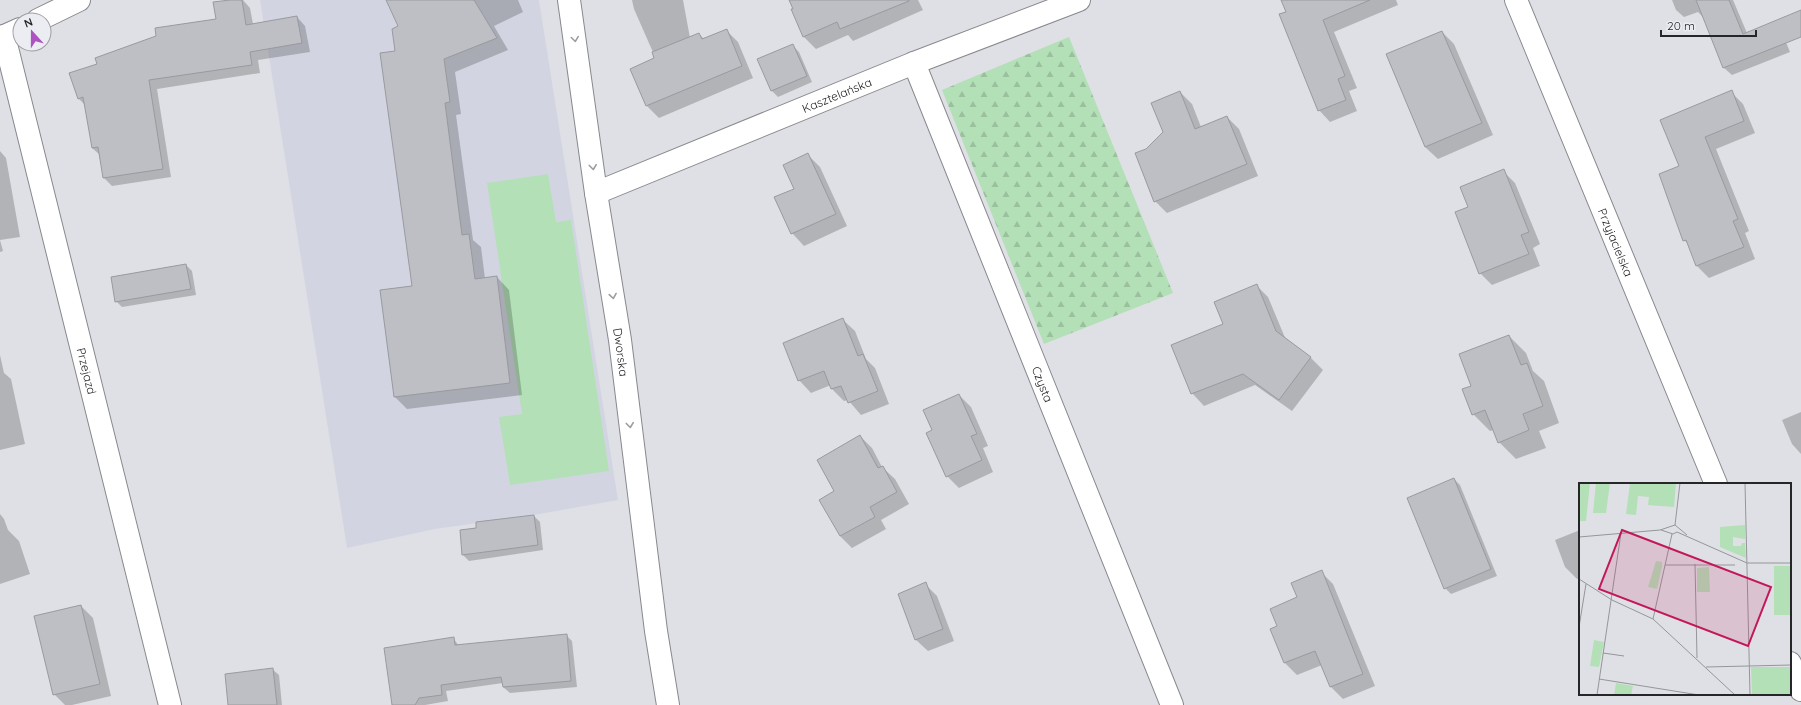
<svg xmlns="http://www.w3.org/2000/svg" width="1801" height="705" viewBox="0 0 1801 705" font-family="Quicksand,sans-serif">
	<style>
		.built { fill: #d2d5e1 }
		.green { fill: #b3e0b7 }
		.forest { fill: url(#forest-firs) }
		.shadow { fill: #0003 }
		.building { fill: #bdbfc4; stroke: #999a9f }
		.lines { fill: none; stroke-linecap: round; stroke-linejoin: round }
		.minor-casing { stroke: #88898d; stroke-width: 24 }
		.tertiary-casing { stroke: #88898d; stroke-width: 24 }
		.minor { stroke: #fff; stroke-width: 22 }
		.tertiary { stroke: #fff; stroke-width: 22 }
		.oneway { stroke: #9d9d9e }
		.labels { text-anchor: middle; dominant-baseline: central; stroke-width: 3; stroke-linejoin: round; paint-order: stroke }
		.street-label { font-size: 12px; fill: #262628; stroke: #ecedf3 }
		.inset-road { fill: none; stroke: #959699; stroke-width: 1 }
		.view { fill: #c2185b; fill-opacity: 0.15; stroke: #c2185b; stroke-width: 2 }
		.inset-edge { fill: none; stroke: #262628; stroke-width: 2 }
	</style>
	<defs>
		<pattern id="forest-firs" width="22" height="20" patternUnits="userSpaceOnUse"><rect width="22" height="20" fill="#b3e0b7"/><path d="M5 1l3.5 6h-7zM16 11l3.5 6h-7z" fill="#9ac09d"/></pattern>
	</defs>
	<rect width="100%" height="100%" fill="#dfe0e5"/>
	<!-- built -->
	<path class="built" d="M 260,0 L 539,0 L 618,500 L 534,515 L 435,529 L 347,548 Z"/>
	<!-- green -->
	<path class="green" d="M 548,174 L 556,222 L 571,220 L 609,471 L 510,485 L 499,417 L 522,414 L 487,183 Z"/>
	<!-- forest -->
	<path class="forest" d="M 1069,37 L 1173,293 L 1044,344 L 942,90 Z"/>
	<!-- shadow -->
	<g class="shadow">
		<path d="M 237,0 L 243,0 L 250,8 L 253,24 L 297,17 L 305,26 L 310,52 L 258,60 L 260,73 L 157,89 L 171,177 L 112,186 L 104,178 L 100,155 L 92,148 L 85,105 L 79,99 L 70,74 L 217,20 Z"/>
		<path d="M 394,0 L 518,0 L 523,12 L 494,26 L 508,50 L 455,72 L 461,114 L 456,115 L 473,240 L 481,247 L 485,279 L 497,277 L 509,290 L 522,395 L 407,409 L 394,396 L 413,287 L 396,52 L 399,27 Z"/>
		<path d="M 632,0 L 683,0 L 690,38 L 699,34 L 704,39 L 726,30 L 738,42 L 753,78 L 659,118 L 647,106 L 656,59 L 634,9 Z"/>
		<path d="M 790,0 L 918,0 L 923,10 L 853,41 L 848,35 L 816,49 L 803,36 Z"/>
		<path d="M 1291,0 L 1396,0 L 1398,5 L 1334,32 L 1357,88 L 1349,91 L 1357,111 L 1330,122 L 1319,110 L 1287,12 Z"/>
		<path d="M 1672,0 L 1733,0 L 1747,33 L 1781,30 L 1790,52 L 1732,75 L 1724,68 L 1705,19 L 1698,12 L 1684,17 L 1676,10 Z"/>
		<path d="M 1442,32 L 1454,44 L 1493,135 L 1438,159 L 1425,147 Z"/>
		<path d="M 793,46 L 799,52 L 812,82 L 778,97 L 772,91 Z"/>
		<path d="M 1180,92 L 1192,104 L 1201,127 L 1227,117 L 1239,129 L 1258,176 L 1167,213 L 1155,201 L 1147,150 L 1165,132 Z"/>
		<path d="M 1731,92 L 1743,104 L 1755,133 L 1716,149 L 1749,231 L 1745,233 L 1755,259 L 1709,278 L 1697,266 L 1688,244 L 1684,240 L 1680,167 Z"/>
		<path d="M 0,151 L 6,158 L 20,237 L 0,240 L 3,251 L 0,252 Z"/>
		<path d="M 808,155 L 820,167 L 847,226 L 804,246 L 792,233 L 795,189 Z"/>
		<path d="M 1503,171 L 1515,183 L 1540,244 L 1533,248 L 1540,266 L 1492,285 L 1480,273 L 1469,207 Z"/>
		<path d="M 186,265 L 192,271 L 196,295 L 122,307 L 116,301 Z"/>
		<path d="M 1256,285 L 1268,297 L 1286,340 L 1311,358 L 1323,370 L 1292,411 L 1255,385 L 1204,406 L 1192,393 L 1224,325 Z"/>
		<path d="M 842,319 L 855,331 L 866,359 L 875,368 L 889,404 L 861,415 L 848,400 L 844,401 L 832,389 L 831,385 L 811,393 L 799,380 Z"/>
		<path d="M 1509,336 L 1526,353 L 1533,371 L 1544,381 L 1559,423 L 1539,431 L 1546,448 L 1516,459 L 1499,442 L 1494,430 L 1490,431 L 1473,414 L 1472,387 Z"/>
		<path d="M 0,355 L 4,373 L 11,379 L 25,444 L 0,450 Z"/>
		<path d="M 959,395 L 971,407 L 988,446 L 983,448 L 993,472 L 959,488 L 947,476 L 933,430 Z"/>
		<path d="M 1801,412 L 1801,454 L 1792,444 L 1782,420 Z"/>
		<path d="M 860,436 L 872,448 L 882,467 L 895,479 L 909,504 L 881,520 L 886,529 L 852,548 L 840,536 L 836,491 Z"/>
		<path d="M 1454,479 L 1460,485 L 1497,576 L 1451,594 L 1445,588 Z"/>
		<path d="M 0,514 L 4,519 L 8,530 L 19,541 L 30,574 L 0,584 Z"/>
		<path d="M 534,516 L 540,522 L 543,550 L 469,561 L 463,555 L 461,531 Z"/>
		<path d="M 1580,530 L 1580,578 L 1577,579 L 1565,567 L 1555,540 Z"/>
		<path d="M 1321,572 L 1333,584 L 1375,686 L 1343,699 L 1331,687 L 1322,665 L 1297,675 L 1285,663 L 1271,629 L 1278,627 L 1298,598 Z"/>
		<path d="M 925,584 L 937,596 L 954,641 L 928,651 L 915,639 Z"/>
		<path d="M 81,606 L 93,618 L 111,696 L 72,705 L 65,705 L 54,694 Z"/>
		<path d="M 566,635 L 572,641 L 577,687 L 510,693 L 503,687 L 503,683 L 446,691 L 448,701 L 425,705 L 393,705 L 453,638 L 459,646 Z"/>
		<path d="M 272,669 L 279,675 L 282,705 L 229,705 Z"/>
	</g>
	<!-- building -->
	<g class="building">
		<path d="M 230,0 L 242,0 L 246,25 L 297,16 L 302,43 L 250,52 L 252,65 L 149,80 L 163,169 L 103,178 L 98,147 L 92,148 L 83,97 L 78,99 L 69,73 L 97,64 L 95,58 L 156,36 L 155,28 L 216,19 L 213,2 Z"/>
		<path d="M 386,0 L 474,0 L 497,38 L 444,59 L 450,102 L 445,103 L 462,235 L 469,234 L 475,279 L 497,276 L 510,383 L 394,397 L 380,290 L 412,286 L 380,53 L 395,51 L 392,29 L 398,26 Z"/>
		<path d="M 789,0 L 909,0 L 909,1 L 840,29 L 837,22 L 803,37 L 791,9 L 793,9 Z"/>
		<path d="M 1281,0 L 1370,0 L 1323,20 L 1345,76 L 1338,79 L 1346,100 L 1318,111 L 1279,14 L 1286,12 Z"/>
		<path d="M 1696,0 L 1729,0 L 1743,34 L 1801,10 L 1801,37 L 1723,68 Z"/>
		<path d="M 727,29 L 742,66 L 646,106 L 630,69 L 654,58 L 652,52 L 699,33 L 702,39 Z"/>
		<path d="M 1442,31 L 1482,123 L 1425,147 L 1386,54 Z"/>
		<path d="M 793,44 L 807,76 L 771,91 L 757,59 Z"/>
		<path d="M 1732,90 L 1744,121 L 1705,137 L 1738,219 L 1733,221 L 1744,247 L 1696,266 L 1686,240 L 1683,241 L 1659,174 L 1679,166 L 1660,120 Z"/>
		<path d="M 1180,91 L 1195,129 L 1227,116 L 1247,164 L 1154,202 L 1135,153 L 1146,149 L 1163,132 L 1151,103 Z"/>
		<path d="M 808,153 L 836,214 L 791,234 L 774,197 L 794,189 L 783,165 Z"/>
		<path d="M 1504,169 L 1529,232 L 1521,235 L 1529,254 L 1479,274 L 1455,212 L 1468,207 L 1460,187 Z"/>
		<path d="M 186,264 L 191,289 L 115,302 L 111,277 Z"/>
		<path d="M 1257,284 L 1276,331 L 1311,357 L 1279,400 L 1243,374 L 1191,394 L 1171,345 L 1223,324 L 1214,302 Z"/>
		<path d="M 843,318 L 858,356 L 863,354 L 878,391 L 848,403 L 841,386 L 831,389 L 824,371 L 798,381 L 783,343 Z"/>
		<path d="M 1509,335 L 1521,365 L 1527,363 L 1543,406 L 1523,414 L 1529,430 L 1498,443 L 1485,410 L 1472,415 L 1462,389 L 1471,386 L 1459,354 Z"/>
		<path d="M 959,394 L 977,434 L 971,436 L 982,460 L 946,477 L 926,433 L 932,430 L 923,410 Z"/>
		<path d="M 860,435 L 878,468 L 883,466 L 897,492 L 870,507 L 875,517 L 840,536 L 819,500 L 834,491 L 817,460 Z"/>
		<path d="M 1454,478 L 1491,569 L 1444,589 L 1407,498 Z"/>
		<path d="M 534,515 L 538,545 L 462,555 L 460,530 L 476,528 L 476,522 Z"/>
		<path d="M 1322,570 L 1363,674 L 1330,687 L 1315,651 L 1284,663 L 1270,629 L 1277,626 L 1270,609 L 1297,597 L 1291,583 Z"/>
		<path d="M 926,582 L 943,629 L 915,640 L 898,594 Z"/>
		<path d="M 81,605 L 100,684 L 53,695 L 34,616 Z"/>
		<path d="M 567,634 L 571,681 L 503,687 L 501,677 L 441,685 L 442,695 L 419,698 L 415,705 L 392,705 L 384,648 L 454,637 L 455,645 Z"/>
		<path d="M 273,668 L 277,705 L 228,705 L 225,674 Z"/>
	</g>
	<g class="lines">
		<!-- minor casing -->
		<g class="minor-casing">
			<g id="minor">
				<path id="s1" d="M 569,0 L 596,193 L 620,340 L 656,631 L 668,705"/>
				<path id="s2" d="M 1516,0 L 1716,484"/>
				<path id="s3" d="M 4,36 L 170,705"/>
				<path id="s4" d="M 914,63 L 1172,705"/>
				<path id="s5" d="M 596,193 L 914,63 L 1079,0"/>
				<path d="M 1790,663 L 1801,690"/>
			</g>
		</g>
		<!-- tertiary casing -->
		<g class="tertiary-casing">
			<g id="tertiary">
				<path d="M 38,20 L 79,0"/>
				<path d="M 0,38 L 20,29"/>
			</g>
		</g>
		<!-- minor -->
		<use href="#minor" class="minor"/>
		<!-- tertiary -->
		<use href="#tertiary" class="tertiary"/>
	</g>
	<!-- one-way arrows -->
	<defs><path id="oneway-chevron" d="M-2-3.5L2.5 0L-2 3.5" fill="none" stroke-width="1.6" stroke-linecap="round" stroke-linejoin="round"/></defs>
	<g class="oneway">
		<use href="#oneway-chevron" transform="translate(575 39) rotate(82)"/>
		<use href="#oneway-chevron" transform="translate(593 167) rotate(83)"/>
		<use href="#oneway-chevron" transform="translate(613 296) rotate(81)"/>
		<use href="#oneway-chevron" transform="translate(630 425) rotate(83)"/>
	</g>
	<g class="labels">
		<!-- street labels -->
		<g class="street-label">
			<text stroke="none"><textPath href="#s5" startOffset="260">Kasztelańska</textPath></text>
			<text stroke="none"><textPath href="#s2" startOffset="262">Przyjacielska</textPath></text>
			<text stroke="none"><textPath href="#s1" startOffset="356">Dworska</textPath></text>
			<text stroke="none"><textPath href="#s3" startOffset="345">Przejazd</textPath></text>
			<text stroke="none"><textPath href="#s4" startOffset="346">Czysta</textPath></text>
		</g>
	</g>
	<!-- overview -->
	<g transform="translate(1579 483)">
		<rect width="212" height="212" fill="#dfe0e5"/>
		<path d="M 0,0 L 11,0 L 7,38 L 1,38 L 0,33 ZM 17,0 L 31,0 L 27,30 L 14,30 ZM 51,0 L 97,0 L 95,24 L 69,22 L 70,14 L 59,13 L 57,32 L 47,31 ZM 77,78 L 83,79 L 83,84 L 78,106 L 69,104 ZM 15,157 L 25,159 L 20,184 L 11,183 ZM 37,200 L 54,203 L 52,212 L 35,212 Z" fill="#b3e0b7"/>
		<path d="M 166,42 L 166,56 L 154,54 L 154,63 L 162,63 L 163,60 L 166,60 L 167,75 L 141,64 L 141,44 ZM 195,83 L 212,83 L 212,132 L 195,132 ZM 130,84 L 131,109 L 118,109 L 118,85 ZM 172,184 L 212,184 L 212,212 L 173,212 Z" fill="#b3e0b7"/>
		<path class="inset-road" d="M 166,0 L 171,212M 96,42 L 101,0M 96,42 L 108,52M 82,47 L 94,51 L 98,49M 98,49 L 168,80 L 212,80M 0,54 L 81,47 L 96,42M 116,81 L 118,175M 86,82 L 156,82M 0,96 L 33,117 L 74,136 L 156,212M 74,136 L 93,51M 0,144 L 7,101M 24,170 L 45,173M 127,184 L 212,182M 20,196 L 120,212M 18,212 L 42,50"/>
		<path class="view" d="M 43,47 L 192,104 L 169,163 L 20,106 Z"/>
		<rect width="212" height="212" class="inset-edge"/>
	</g>
	<!-- north arrow -->
	<g transform="translate(32 32) rotate(339)"><circle r="19" fill="#ecedf3" stroke="#9d9da2"/>
	<path d="M0-3L7 15L0 10L-7 15Z" fill="#ad54c1"/>
	<text y="-6" font-size="11" font-weight="bold" text-anchor="middle" fill="#262628">N</text>
	</g>
	<!-- scale -->
	<path d="M1661 30v6h95v-6" fill="none" stroke="#262628" stroke-width="2"/>
	<text x="1667" y="30" font-size="12" fill="#262628" stroke="#ecedf3" stroke-width="3" paint-order="stroke">20 m</text>
</svg>
